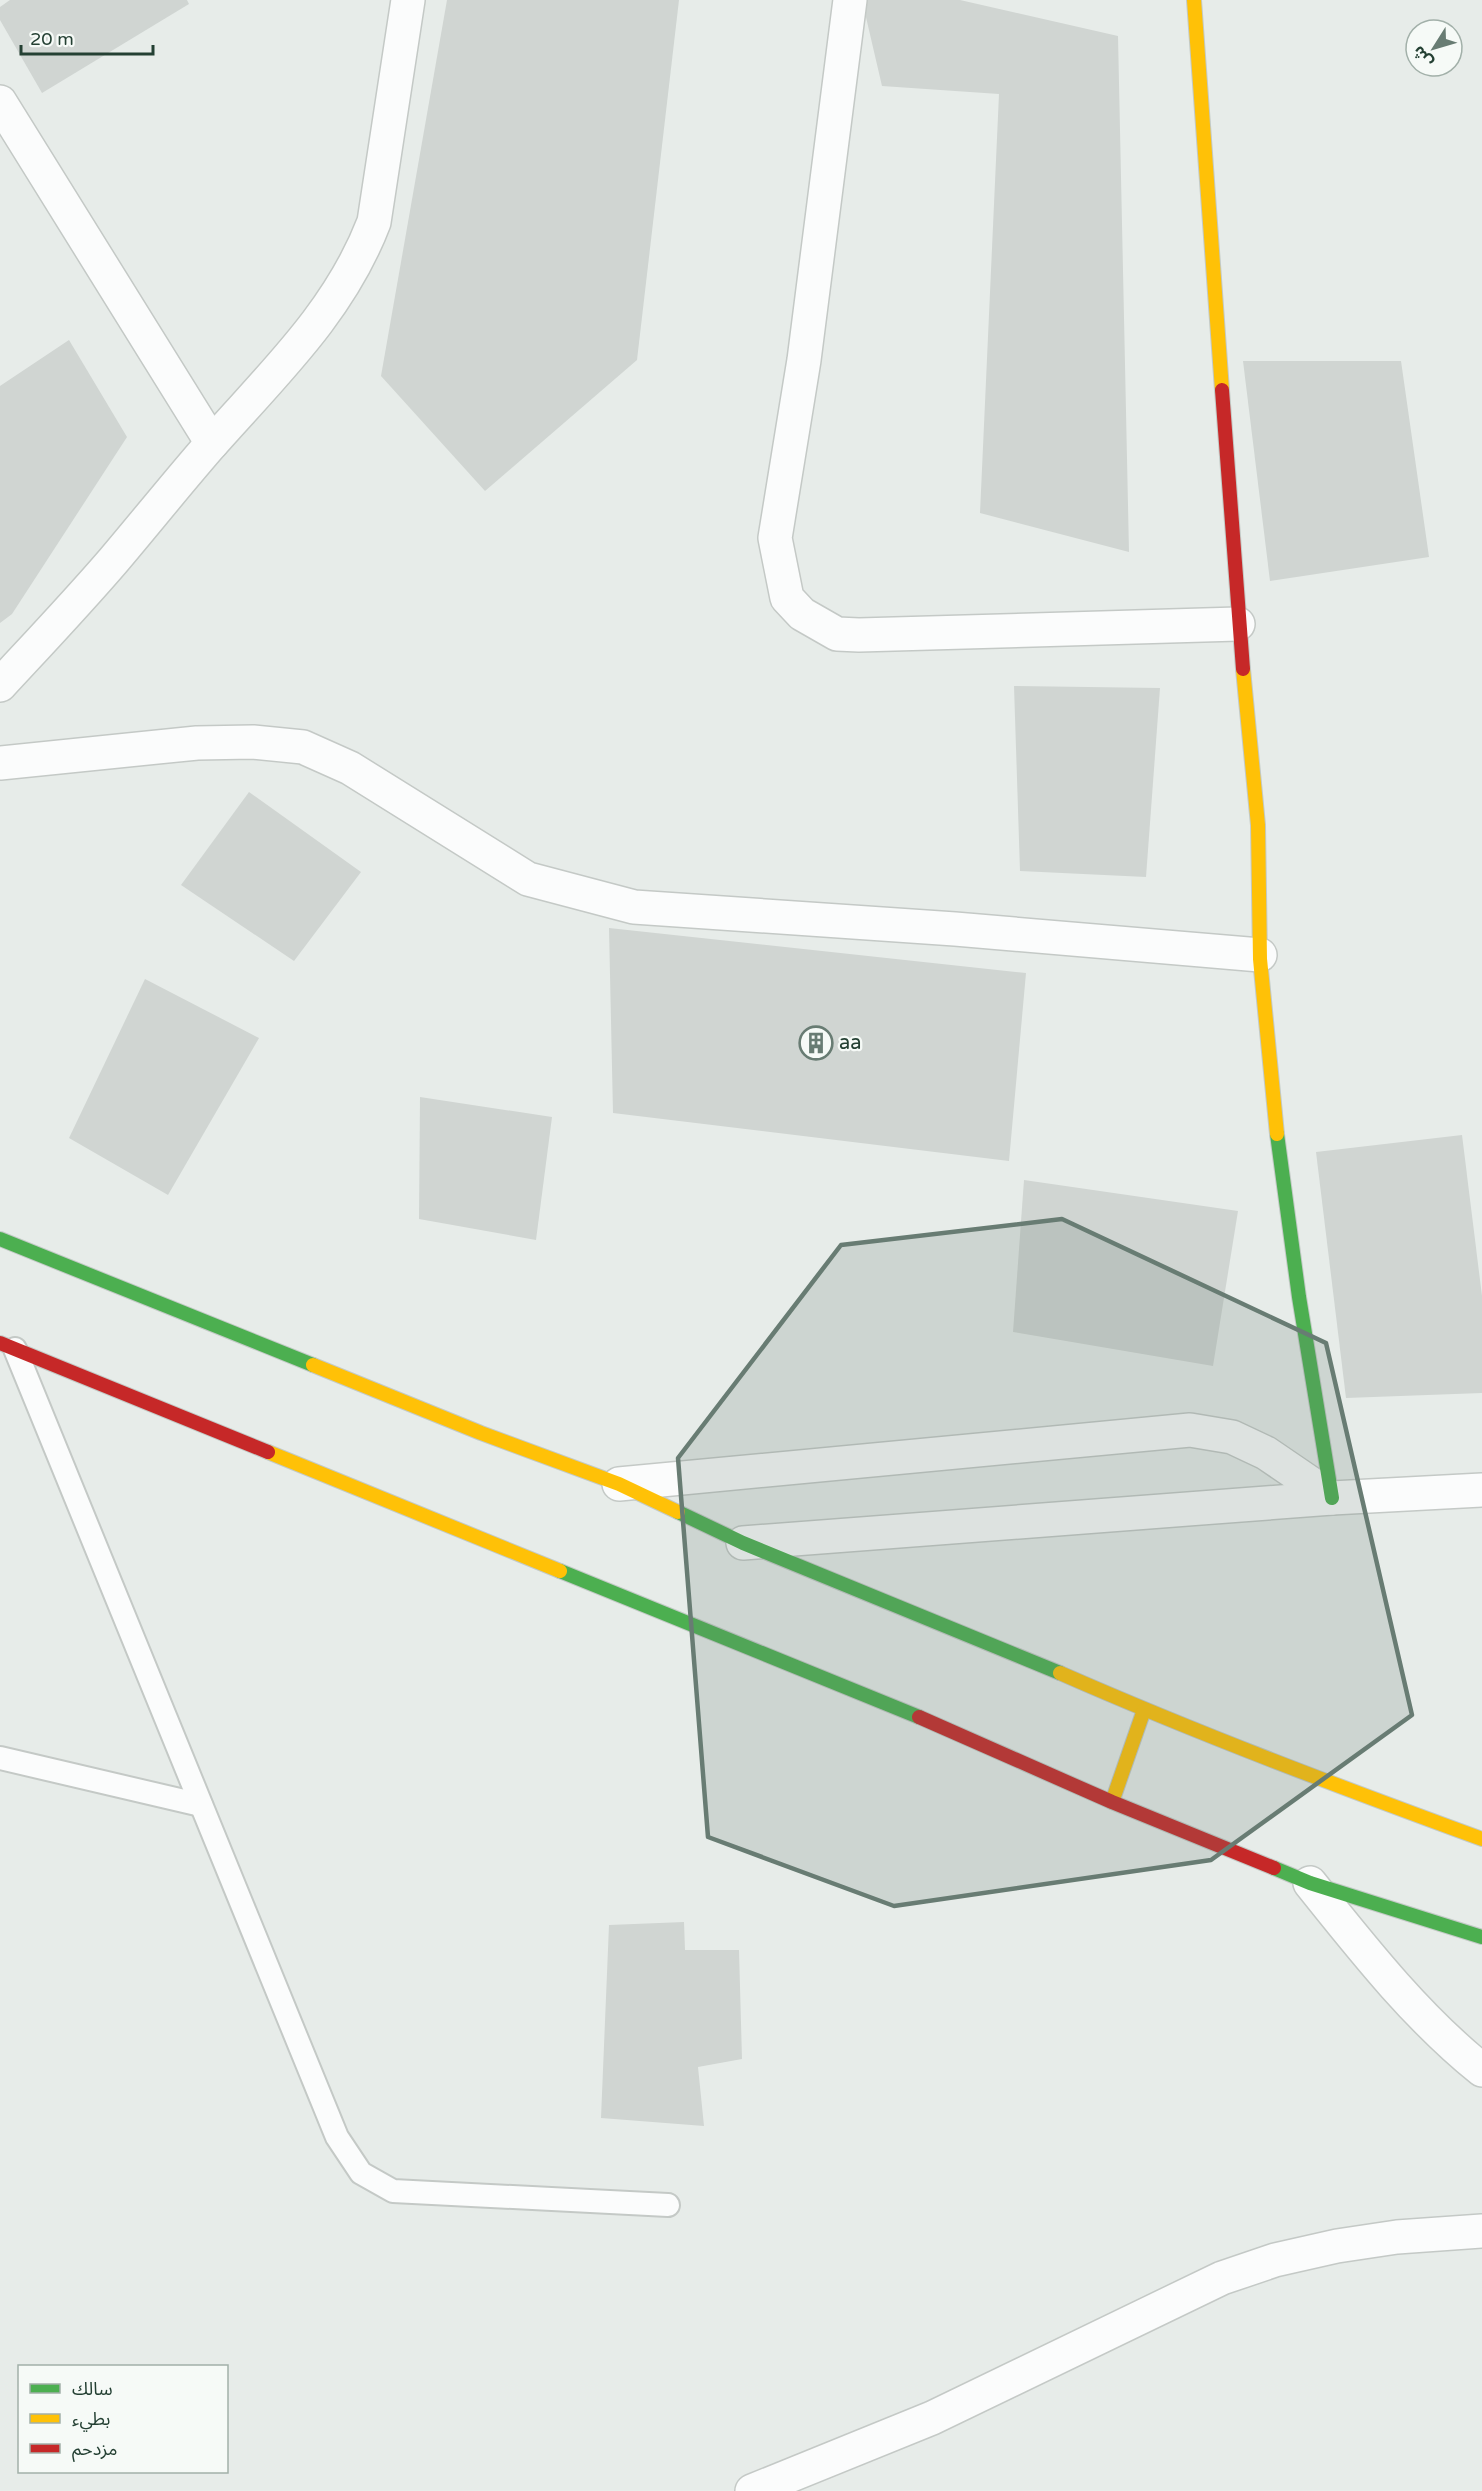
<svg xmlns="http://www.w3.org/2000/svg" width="1482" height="2491" viewBox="0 0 1482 2491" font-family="'Varela Round','Noto Sans Arabic',sans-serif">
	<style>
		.building { fill: #d0d5d2 }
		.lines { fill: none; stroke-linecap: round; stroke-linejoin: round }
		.lane-casing { stroke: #c4c9c6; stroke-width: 26 }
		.street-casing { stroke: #c4c9c6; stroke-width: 36 }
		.fast-casing { stroke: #c3cac6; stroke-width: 16 }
		.slow-casing { stroke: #c3cac6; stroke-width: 16 }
		.jam-casing { stroke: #c3cac6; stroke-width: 16 }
		.lane { stroke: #fbfcfc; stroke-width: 22 }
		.street { stroke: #fbfcfc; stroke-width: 33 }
		.fast { stroke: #4caf50; stroke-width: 14 }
		.slow { stroke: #ffc107; stroke-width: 14 }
		.jam { stroke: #c62828; stroke-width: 14 }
		.marked { fill: #687c73; fill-opacity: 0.2; stroke: #687c73; stroke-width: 4.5; stroke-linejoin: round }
		.labels { text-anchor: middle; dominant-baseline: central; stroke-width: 4.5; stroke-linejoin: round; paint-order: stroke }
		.poi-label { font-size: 20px; fill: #244033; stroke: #f6faf7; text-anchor: start }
	</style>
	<rect width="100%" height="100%" fill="#e7ece9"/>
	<!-- building -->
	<g class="building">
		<path d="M 10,0 L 187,0 L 189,4 L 42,93 L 0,20 L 0,7 Z"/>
		<path d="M 447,0 L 679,0 L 637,360 L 485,491 L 381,376 Z"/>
		<path d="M 862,0 L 960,0 L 1118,36 L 1129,552 L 980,513 L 999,94 L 882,86 Z"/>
		<path d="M 69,340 L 127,437 L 12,614 L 0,623 L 0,386 Z"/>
		<path d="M 1243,361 L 1401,361 L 1429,557 L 1270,581 Z"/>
		<path d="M 1014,686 L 1160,688 L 1146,877 L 1020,871 Z"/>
		<path d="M 249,792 L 361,872 L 294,961 L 181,885 Z"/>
		<path d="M 609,928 L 1026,973 L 1009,1161 L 613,1113 Z"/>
		<path d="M 145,979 L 259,1038 L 168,1195 L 69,1138 Z"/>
		<path d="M 420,1097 L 552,1117 L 536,1240 L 419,1219 Z"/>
		<path d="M 1462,1135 L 1482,1296 L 1482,1393 L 1346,1398 L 1316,1152 Z"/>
		<path d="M 1024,1180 L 1238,1211 L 1213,1366 L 1013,1332 Z"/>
		<path d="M 684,1922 L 685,1950 L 739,1950 L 742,2059 L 698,2067 L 704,2126 L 601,2118 L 609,1925 Z"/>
	</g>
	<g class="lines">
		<!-- lane casing -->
		<g class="lane-casing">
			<g id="lane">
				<path d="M 15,1349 L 337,2137 L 361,2173 L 393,2191 L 668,2205"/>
				<path d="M 0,1758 L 201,1805"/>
			</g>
		</g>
		<!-- street casing -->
		<g class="street-casing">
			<g id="street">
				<path d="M 850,0 L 804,360 L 775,538 L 787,598 L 802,614 L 837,634 L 859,635 L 1238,624"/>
				<path d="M 0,102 L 212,443"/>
				<path d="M 0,685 C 38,644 76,604 113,561 C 146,522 178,482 212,443 C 274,373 340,311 374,222 L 408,0"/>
				<path d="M 0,763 L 197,743 L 253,742 L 303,747 L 350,768 L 528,879 L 634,907 L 955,929 L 1260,955"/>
				<path d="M 619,1484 L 1190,1430 L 1232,1437 L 1266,1453 L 1332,1498"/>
				<path d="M 743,1543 L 1332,1498 L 1482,1490"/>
				<path d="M 1310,1883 C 1362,1948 1416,2017 1482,2070"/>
				<path d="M 752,2491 L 932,2418 L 1222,2278 L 1275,2260 L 1337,2246 L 1397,2237 L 1482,2231"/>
			</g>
		</g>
		<!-- fast casing -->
		<g class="fast-casing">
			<g id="fast">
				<path d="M 1277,1134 L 1299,1297 L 1332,1498"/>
				<path d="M 0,1239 L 313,1365"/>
				<path d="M 678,1512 L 743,1543 L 1060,1673"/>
				<path d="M 560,1571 L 919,1717"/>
				<path d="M 1274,1868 L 1310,1883 L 1482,1937"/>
			</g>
		</g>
		<!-- slow casing -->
		<g class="slow-casing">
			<g id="slow">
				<path d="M 1194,0 L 1222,390"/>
				<path d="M 1243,669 L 1258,825 L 1260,959 L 1277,1134"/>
				<path d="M 313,1365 L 481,1433 L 619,1484 L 678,1512"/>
				<path d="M 268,1452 L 560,1571"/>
				<path d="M 1060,1673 C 1199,1734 1340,1787 1482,1839"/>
				<path d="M 1112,1802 L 1144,1710"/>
			</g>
		</g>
		<!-- jam casing -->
		<g class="jam-casing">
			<g id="jam">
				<path d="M 1222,390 L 1243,669"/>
				<path d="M 0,1343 L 268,1452"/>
				<path d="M 919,1717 L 1112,1802 L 1274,1868"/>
			</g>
		</g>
		<!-- lane -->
		<use href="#lane" class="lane"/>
		<!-- street -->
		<use href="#street" class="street"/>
		<!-- fast -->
		<use href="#fast" class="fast"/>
		<!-- slow -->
		<use href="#slow" class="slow"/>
		<!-- jam -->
		<use href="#jam" class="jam"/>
	</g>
	<!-- marked area -->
	<path class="marked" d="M 1062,1219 L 1326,1343 L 1412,1715 L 1211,1860 L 894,1906 L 708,1837 L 678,1458 L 841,1245 Z"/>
	<!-- icons -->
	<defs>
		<g id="building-ring" transform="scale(1.725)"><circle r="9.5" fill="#f6faf7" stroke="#687c73" stroke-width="1.5"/><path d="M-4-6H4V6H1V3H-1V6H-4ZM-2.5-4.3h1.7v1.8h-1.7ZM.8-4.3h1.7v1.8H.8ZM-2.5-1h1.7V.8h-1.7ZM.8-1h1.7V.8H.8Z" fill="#687c73"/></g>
	</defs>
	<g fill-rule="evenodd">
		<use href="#building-ring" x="816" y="1043"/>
	</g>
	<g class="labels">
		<!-- poi labels -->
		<g class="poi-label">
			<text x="839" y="1043">aa</text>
		</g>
	</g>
	<!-- legend -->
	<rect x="18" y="2365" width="210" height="108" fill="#f6faf7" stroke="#a2b0a9" stroke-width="1.5"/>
	<rect x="30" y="2384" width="30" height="9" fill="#4caf50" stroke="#a2b0a9" stroke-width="1.5"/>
	<text x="72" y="2395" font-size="18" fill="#244033">سالك</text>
	<rect x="30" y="2414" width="30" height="9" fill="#ffc107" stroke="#a2b0a9" stroke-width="1.5"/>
	<text x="72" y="2425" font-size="18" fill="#244033">بطيء</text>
	<rect x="30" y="2444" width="30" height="9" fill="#c62828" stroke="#a2b0a9" stroke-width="1.5"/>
	<text x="72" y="2455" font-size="18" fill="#244033">مزدحم</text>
	<!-- north arrow -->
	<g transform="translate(1434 48) rotate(233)"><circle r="28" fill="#f6faf7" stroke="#a2b0a9" stroke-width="1.5"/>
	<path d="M0-4.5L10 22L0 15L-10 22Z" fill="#687c73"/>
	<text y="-9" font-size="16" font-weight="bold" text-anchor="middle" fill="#244033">ش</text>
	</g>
	<!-- scale -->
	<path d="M21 45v9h132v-9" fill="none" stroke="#244033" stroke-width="3"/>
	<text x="30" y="45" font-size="18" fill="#244033" stroke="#f6faf7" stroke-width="4.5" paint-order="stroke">20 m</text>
</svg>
